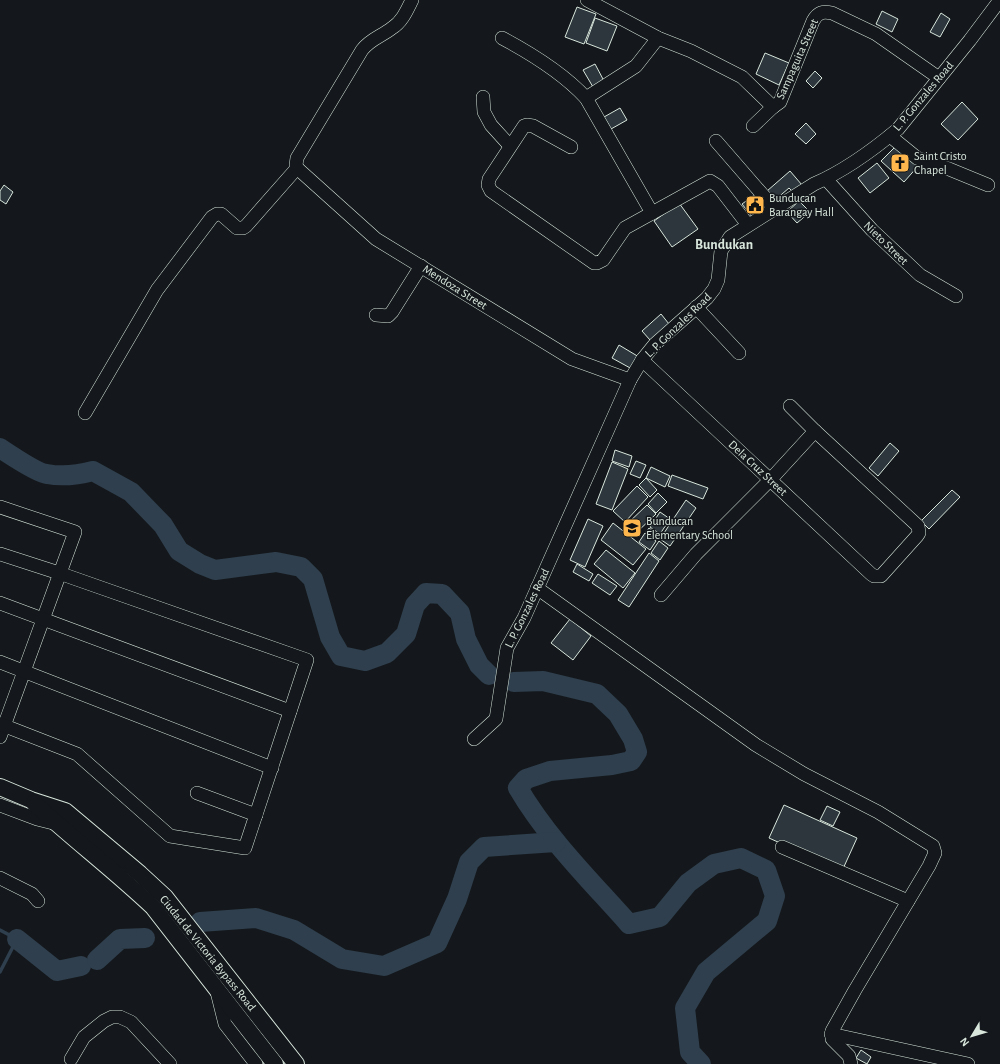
<svg xmlns="http://www.w3.org/2000/svg" width="1000" height="1064" viewBox="0 0 1000 1064" font-family="'Alegreya Sans',sans-serif">
	<style>
		.lines { fill: none; stroke-linecap: round; stroke-linejoin: round }
		.stream { stroke: #2f3f4d; stroke-width: 3.5 }
		.river { stroke: #2f3f4d; stroke-width: 20 }
		.building { fill: #2c363c; stroke: #d8e6dc }
		.minor-casing { stroke: #d8e6dc; stroke-width: 14 }
		.major-casing { stroke: #d8e6dc; stroke-width: 18 }
		.minor { stroke: #14181c; stroke-width: 13 }
		.major { stroke: #14181c; stroke-width: 16 }
		.labels { text-anchor: middle; dominant-baseline: central; stroke-width: 3; stroke-linejoin: round; paint-order: stroke }
		.street-label { font-size: 12px; fill: #d8e6dc; stroke: #14181c }
		.poi-label { font-size: 12px; fill: #d8e6dc; stroke: #14181c; text-anchor: start }
		.quarter-label { font-size: 14px; font-weight: bold; fill: #d8e6dc; stroke: #14181c }
	</style>
	<rect width="100%" height="100%" fill="#14181c"/>
	<g class="lines">
		<!-- stream -->
		<path class="stream" d="M 0,930 L 17,939 L 0,972"/>
		<!-- river -->
		<g class="river">
			<path d="M 0,448 C 9,454 37,473 47,474 C 63,477 78,475 93,471 L 131,492 L 163,525 L 179,551 L 200,564 L 215,570 L 276,562 L 301,567 L 313,579 L 330,637 L 341,656 L 365,661 L 387,653 L 406,634 L 415,605 L 426,593 L 442,594 L 460,613 L 466,639 L 479,665 L 489,675"/>
			<path d="M 514,682 L 543,681 L 597,694 L 618,714 L 633,739 L 637,752 L 631,761 L 612,765 L 550,771 L 526,779 L 518,788 C 548,839 590,880 629,924 L 660,917 L 688,883 L 714,864 L 741,858 L 766,870 L 775,896 L 767,921 L 706,972 L 685,1008 L 690,1052 L 701,1064"/>
			<path d="M 200,922 L 256,918 L 294,930 L 342,959 L 384,966 L 437,943 L 457,899 L 469,862 L 484,847 L 556,842"/>
			<path d="M 17,939 L 57,971 L 81,966"/>
			<path d="M 97,960 L 120,939 L 145,938"/>
		</g>
	</g>
	<!-- building -->
	<g class="building">
		<path d="M 577,7 L 596,14 L 584,44 L 565,37 Z"/>
		<path d="M 882,11 L 898,19 L 892,32 L 876,24 Z"/>
		<path d="M 941,13 L 950,19 L 940,37 L 930,32 Z"/>
		<path d="M 595,18 L 617,26 L 607,51 L 586,43 Z"/>
		<path d="M 765,53 L 789,63 L 779,85 L 756,74 Z"/>
		<path d="M 595,64 L 604,81 L 593,87 L 583,70 Z"/>
		<path d="M 815,71 L 822,78 L 813,88 L 806,81 Z"/>
		<path d="M 962,102 L 978,119 L 958,140 L 941,124 Z"/>
		<path d="M 620,108 L 627,120 L 611,129 L 604,117 Z"/>
		<path d="M 806,123 L 816,134 L 806,144 L 795,134 Z"/>
		<path d="M 897,145 L 919,165 L 904,182 L 881,161 Z"/>
		<path d="M 877,163 L 889,178 L 870,193 L 858,178 Z"/>
		<path d="M 790,171 L 802,185 L 794,193 L 789,188 L 775,200 L 767,191 Z"/>
		<path d="M 4,185 L 13,192 L 6,204 L 0,200 L 0,191 Z"/>
		<path d="M 757,193 L 768,206 L 753,218 L 742,204 Z"/>
		<path d="M 799,201 L 810,212 L 797,223 L 787,212 Z"/>
		<path d="M 679,203 L 698,229 L 672,247 L 654,221 Z"/>
		<path d="M 661,314 L 669,324 L 650,340 L 642,331 Z"/>
		<path d="M 619,345 L 639,357 L 632,369 L 612,358 Z"/>
		<path d="M 890,443 L 899,451 L 878,476 L 869,468 Z"/>
		<path d="M 615,450 L 632,456 L 629,467 L 612,461 Z"/>
		<path d="M 636,461 L 646,465 L 640,478 L 630,474 Z"/>
		<path d="M 612,462 L 628,469 L 612,510 L 596,504 Z"/>
		<path d="M 651,467 L 670,476 L 665,487 L 646,478 Z"/>
		<path d="M 672,475 L 708,488 L 703,499 L 668,486 Z"/>
		<path d="M 646,478 L 657,490 L 650,497 L 639,485 Z"/>
		<path d="M 637,486 L 648,497 L 625,522 L 613,511 Z"/>
		<path d="M 952,490 L 960,497 L 929,529 L 921,521 Z"/>
		<path d="M 658,493 L 667,502 L 656,513 L 648,504 Z"/>
		<path d="M 686,500 L 696,508 L 670,546 L 660,539 Z"/>
		<path d="M 647,505 L 656,514 L 635,534 L 626,525 Z"/>
		<path d="M 660,512 L 670,519 L 660,534 L 650,527 Z"/>
		<path d="M 588,519 L 603,526 L 585,567 L 570,560 Z"/>
		<path d="M 613,523 L 646,549 L 633,565 L 601,540 Z"/>
		<path d="M 649,528 L 660,536 L 657,540 L 646,532 Z"/>
		<path d="M 645,533 L 656,541 L 650,550 L 639,542 Z"/>
		<path d="M 659,541 L 668,548 L 660,560 L 651,553 Z"/>
		<path d="M 606,550 L 635,573 L 623,588 L 594,564 Z"/>
		<path d="M 649,553 L 659,561 L 629,607 L 618,600 Z"/>
		<path d="M 577,564 L 593,574 L 589,581 L 573,572 Z"/>
		<path d="M 598,574 L 617,586 L 610,595 L 592,583 Z"/>
		<path d="M 570,619 L 591,636 L 573,660 L 551,643 Z"/>
		<path d="M 784,805 L 857,838 L 842,871 L 769,838 Z"/>
		<path d="M 827,806 L 840,812 L 833,826 L 820,820 Z"/>
		<path d="M 861,1050 L 871,1057 L 867,1064 L 856,1058 Z"/>
	</g>
	<g class="lines">
		<!-- minor casing -->
		<g class="minor-casing">
			<g id="minor">
				<path d="M 587,0 L 658,38 L 691,51 L 742,77 L 773,107 L 780,102 L 813,21 C 818,12 823,11 832,13 L 876,34 L 939,78"/>
				<path d="M 502,38 C 532,54 563,73 586,98 L 652,213"/>
				<path d="M 483,97 L 484,112 L 491,125 L 510,146"/>
				<path d="M 586,98 L 636,66 L 658,38"/>
				<path d="M 753,126 L 773,107"/>
				<path d="M 890,136 L 917,158 L 949,169 L 988,185"/>
				<path d="M 716,141 L 775,209"/>
				<path d="M 571,147 L 533,126 L 527,125 L 524,126 L 489,179 L 488,185 L 491,191 L 594,263 L 597,263 L 603,260 L 625,228 L 710,181 L 718,186 L 748,225"/>
				<path d="M 297,168 L 376,239 L 572,359 L 630,380"/>
				<path d="M 826,179 L 872,230 L 920,275 L 956,296"/>
				<path d="M 696,307 L 739,353"/>
				<path d="M 376,315 L 388,316 L 392,312 L 421,266"/>
				<path d="M 642,360 L 871,574 L 874,576 L 881,576 L 917,536 L 919,533 L 918,526 L 815,431"/>
				<path d="M 85,413 L 157,290 L 212,217 L 217,214 L 221,214 L 237,228 L 243,228 L 246,226 L 297,168 L 296,165 L 297,158 L 362,50 C 370,39 382,36 392,28 C 402,22 407,10 412,0"/>
				<path d="M 0,507 L 75,532 L 0,737"/>
				<path d="M 0,554 L 59,573 L 307,660 L 245,848 L 170,836 L 77,754 L 0,724"/>
				<path d="M 537,588 L 756,745 L 804,774 L 878,812 L 933,846 L 935,853 L 929,866 L 855,990 L 832,1031 L 832,1039 L 849,1056 L 851,1064"/>
				<path d="M 661,595 L 696,554 L 771,479 L 815,431 L 790,406"/>
				<path d="M 0,603 L 290,711"/>
				<path d="M 0,662 L 272,768"/>
				<path d="M 474,739 L 496,719 L 507,648 L 524,618 L 630,380 L 642,360 L 655,344 L 707,298 L 714,289 L 718,280 L 721,251 L 730,237 L 814,184 C 844,171 873,150 898,129 L 970,40 L 1000,0"/>
				<path d="M 197,793 L 256,815"/>
				<path d="M 0,805 L 37,819 L 57,824"/>
				<path d="M 782,847 L 908,901"/>
				<path d="M 0,878 L 32,894 L 38,901"/>
				<path d="M 217,992 L 225,1024 L 256,1064"/>
				<path d="M 831,1034 L 968,1064"/>
				<path d="M 71,1059 L 84,1037 L 104,1021 L 112,1017 L 120,1017 L 131,1022 L 170,1064"/>
			</g>
		</g>
		<!-- major casing -->
		<g class="major-casing">
			<g id="major">
				<path d="M 0,787 L 31,800 L 65,811 L 140,874 L 165,897 L 296,1064"/>
				<path d="M 34,803 C 73,839 115,871 153,907 L 275,1064"/>
			</g>
		</g>
		<!-- minor -->
		<use href="#minor" class="minor"/>
		<!-- major -->
		<use href="#major" class="major"/>
	</g>
	<!-- icons -->
	<defs>
		<g id="church-square" transform="scale(1)"><rect x="-9" y="-9" width="18" height="18" rx="4" fill="#ffb74d" stroke="#14181c"/><path d="M-1.2-6h2.4v3.5h3.3v2.4h-3.3V6h-2.4V-.1h-3.3v-2.4h3.3Z" fill="#111"/></g>
		<g id="civic-square" transform="scale(1)"><rect x="-9" y="-9" width="18" height="18" rx="4" fill="#ffb74d" stroke="#14181c"/><path d="M-.6-6.5H3V-4.5H.6V-3L4-1V1h2V6H-6V1h2V-1L-.6-3ZM-1.2 2.5V6h2.4V2.5Z" fill="#111"/></g>
		<g id="school-square" transform="scale(1)"><rect x="-9" y="-9" width="18" height="18" rx="4" fill="#ffb74d" stroke="#14181c"/><path d="M0-5L7-2L0 1L-7-2ZM-4 1L0 2.5L4 1V4Q0 6-4 4Z" fill="#111"/></g>
	</defs>
	<g fill-rule="evenodd">
		<use href="#church-square" x="900" y="163"/>
		<use href="#civic-square" x="755" y="205"/>
		<use href="#school-square" x="632" y="528"/>
	</g>
	<g class="labels">
		<!-- street labels -->
		<g class="street-label">
			<text transform="translate(797 59) rotate(-66)">Sampaguita Street</text>
			<text transform="translate(923 96) rotate(-50)">L. P. Gonzales Road</text>
			<text transform="translate(886 243) rotate(44)">Nieto Street</text>
			<text transform="translate(455 287) rotate(32)">Mendoza Street</text>
			<text transform="translate(678 325) rotate(-44)">L. P. Gonzales Road</text>
			<text transform="translate(758 468) rotate(43)">Dela Cruz Street</text>
			<text transform="translate(527 608) rotate(-64)">L. P. Gonzales Road</text>
			<text transform="translate(208 953) rotate(51)">Ciudad de Victoria Bypass Road</text>
		</g>
		<!-- poi labels -->
		<g class="poi-label">
			<text x="914" y="156">Saint Cristo<tspan x="914" dy="14">Chapel</tspan></text>
			<text x="769" y="198">Bunducan<tspan x="769" dy="14">Barangay Hall</tspan></text>
			<text x="646" y="521">Bunducan<tspan x="646" dy="14">Elementary School</tspan></text>
		</g>
		<!-- quarter labels -->
		<g class="quarter-label">
			<text x="724" y="245">Bundukan</text>
		</g>
	</g>
	<!-- north arrow -->
	<g transform="translate(972 1036) rotate(232)" stroke="#14181c" stroke-width="3" paint-order="stroke">
	<path d="M0-3L7 15L0 10L-7 15Z" fill="#d8e6dc"/>
	<text y="-6" font-size="11" font-weight="bold" text-anchor="middle" fill="#d8e6dc">N</text>
	</g>
</svg>
